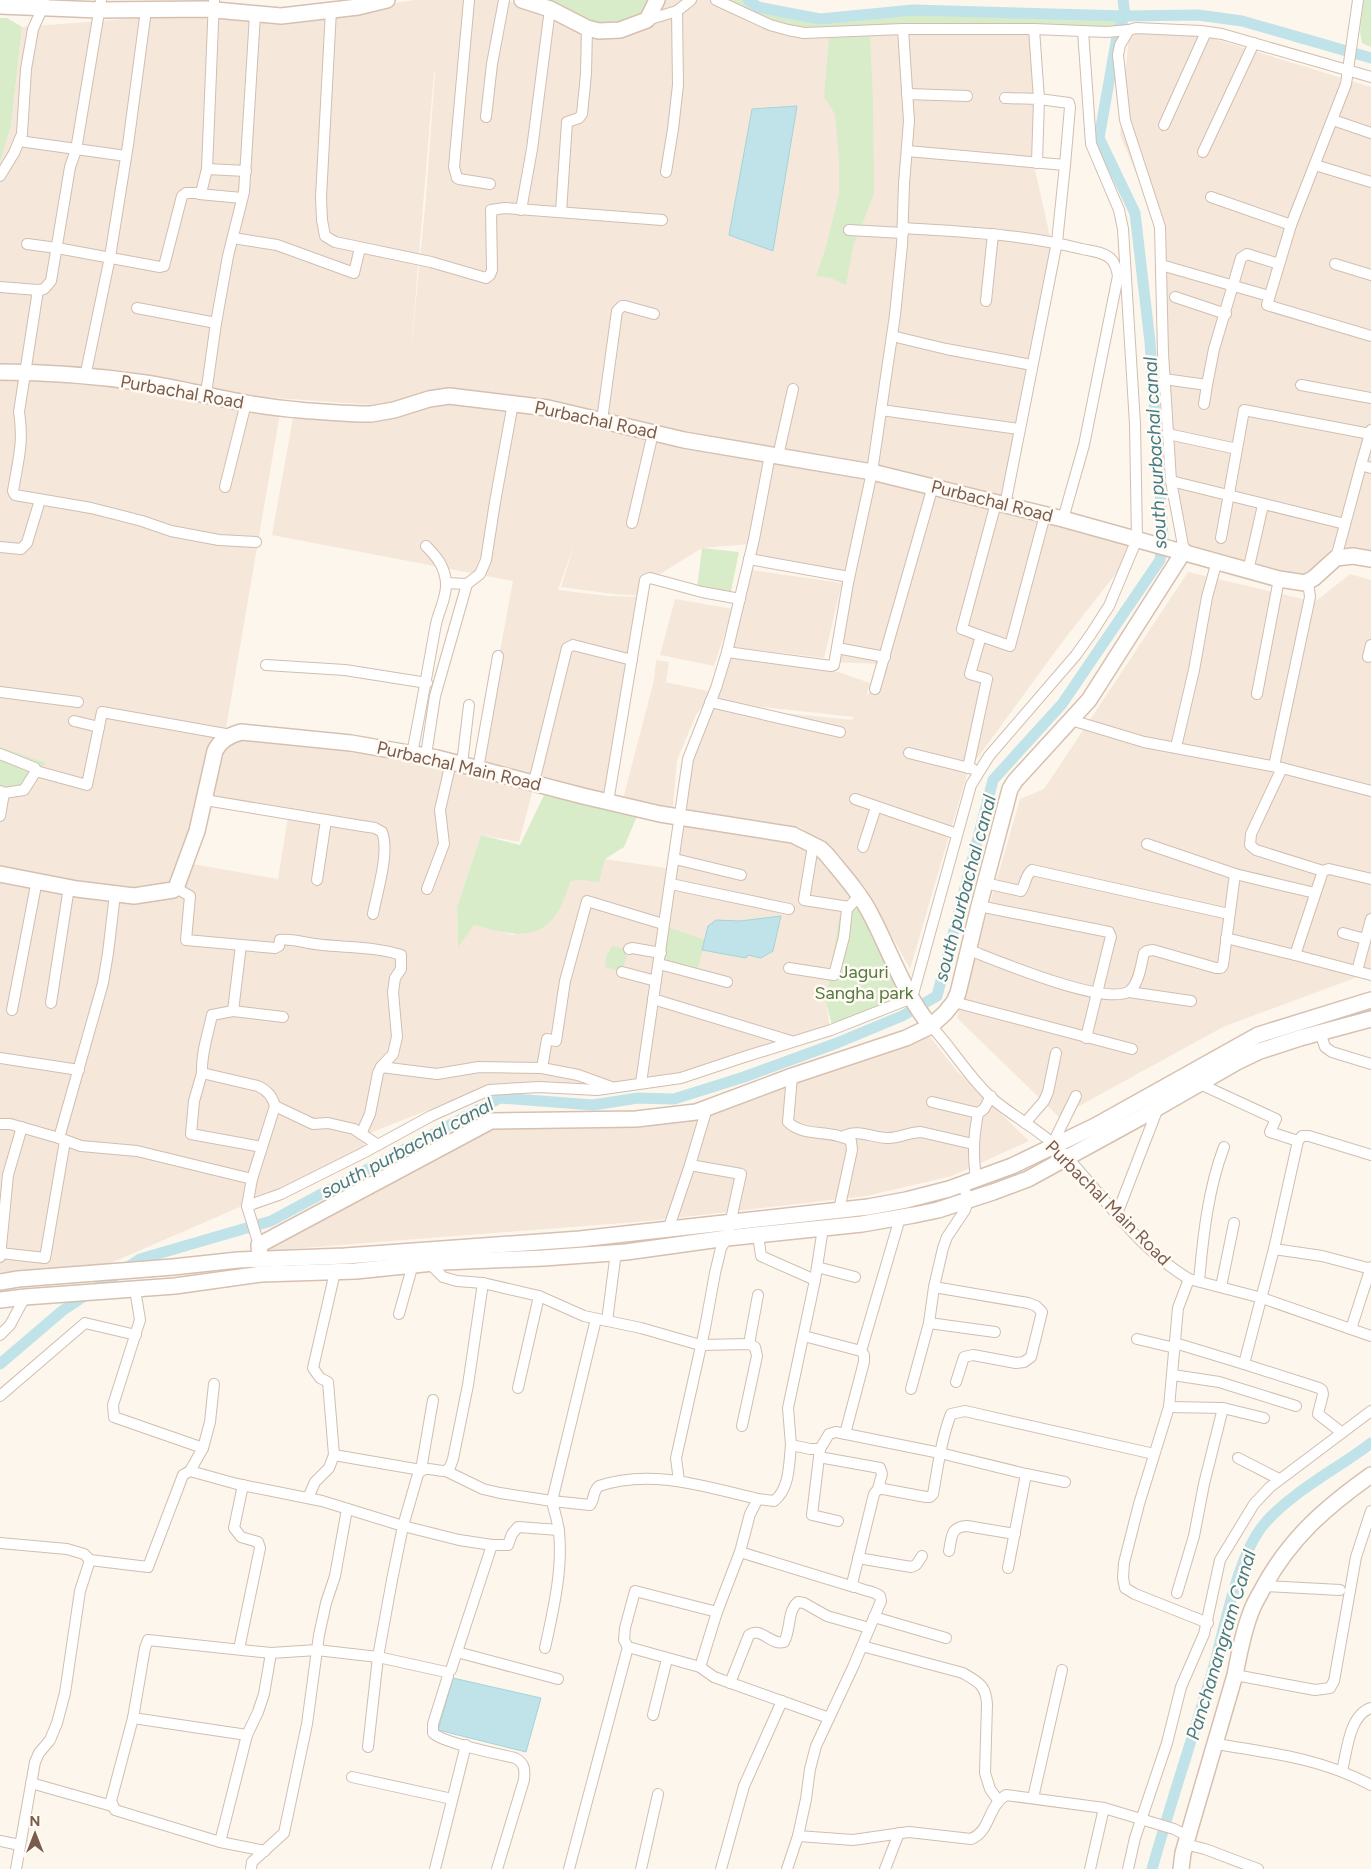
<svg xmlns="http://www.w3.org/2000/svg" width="1371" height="1869" font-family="Figtree,sans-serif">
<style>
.residential{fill:#f5e8da;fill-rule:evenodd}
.green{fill:#d8ecc9}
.water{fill:#bfe3e8;stroke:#a5d3da}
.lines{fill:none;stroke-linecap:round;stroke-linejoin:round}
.canal{stroke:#bfe3e8;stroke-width:11}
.street-casing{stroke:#d1beb0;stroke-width:12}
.secondary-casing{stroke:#d6c0b0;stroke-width:18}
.street{stroke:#fff;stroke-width:10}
.secondary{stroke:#fff;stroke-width:15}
.labels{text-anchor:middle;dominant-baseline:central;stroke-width:5;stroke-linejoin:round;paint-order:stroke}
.street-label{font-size:18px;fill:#7a5c4d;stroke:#fffaf3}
.park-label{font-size:18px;fill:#537a41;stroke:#fffaf3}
.water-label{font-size:19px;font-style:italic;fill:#437c86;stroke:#fffaf3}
</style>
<rect width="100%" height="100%" fill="#fdf6ec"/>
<g class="residential">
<path d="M415 0H506L555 17 652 0H715L898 34 903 77 907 33 1029 30 1035 96V164L907 152 904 90 903 196 908 154 1034 165 1051 241 1053 280 1007 503 869 473 847 571 753 558 751 544 702 548 644 584 641 596 613 594 561 587 575 542 558 590 608 596 640 597 605 798 535 782 519 842 481 835 457 907 458 946 474 925 513 935 554 917 571 881 581 880 599 881 605 859 673 869 680 817 764 830 816 851 853 895 844 908 839 920 826 1003 831 1035 758 1054 668 1085 641 1083 599 1089 490 1086 367 1134 362 1154 83 1275 0 1286V162L11 126 22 27 201 13 284 19ZM435 72 426 197 411 352 434 72ZM189 392 403 407 294 412 272 535 513 581 478 769 319 741 237 735 230 741 117 716 225 734 281 408ZM206 800 288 817 278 879 187 863Z"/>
<path d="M1129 33 1202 35 1371 87V555L1335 546 1304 578 1180 544 1159 257 1154 216 1120 135Z"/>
<path d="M877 476 1059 525 1136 548 1060 645 968 771 910 969 864 886 831 848 799 827 787 828 687 812 685 808 686 785 700 737 704 723 715 706 852 720 854 717 715 702 731 655 826 668 870 683 866 697 873 687 879 664 831 662Z"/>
<path d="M752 570 842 583 824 658 733 647Z"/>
<path d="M1188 572 1315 602 1350 574 1371 580V972L1223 1027 1059 1117 957 1018 1020 799 1044 789Z"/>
<path d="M675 599 733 609 714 666 660 655Z"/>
<path d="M656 660 669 662 666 682H664L713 692 696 715 677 760 673 807 623 799 654 680Z"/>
<path d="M927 1033 957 1071 1029 1141 952 1176 866 1196 649 1221 264 1251 493 1129 711 1114Z"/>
</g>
<g class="green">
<path d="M544 0H652L636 20 620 26 583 24Z"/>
<path d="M718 0H748L758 7 820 19 913 10 1125 16 1114 29H796L724 5Z"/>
<path d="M1363 0H1371V47L1362 43 1360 32Z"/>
<path d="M0 18H7L22 27 11 126 0 162Z"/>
<path d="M870 36 873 100 874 194 853 247 846 285 831 278 816 276 825 250 839 194V159L835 114 824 97 829 38Z"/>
<path d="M702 548 739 552 730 596 697 588Z"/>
<path d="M0 747 46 763 13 796 0 793Z"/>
<path d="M546 791 638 814 624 847 605 859 599 882 581 880 571 881C566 892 562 908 554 917 534 944 501 932 474 925L458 947 457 907 481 835 520 845Z"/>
<path d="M856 898 908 998 834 1032 826 1003 839 917 847 904Z"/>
<path d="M665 926 705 940 698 969 661 961Z"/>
<path d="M612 946 629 949 622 972 605 967 606 957Z"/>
</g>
<g class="water">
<path d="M797 106 773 251 729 235 752 109Z"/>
<path d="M781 916 773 951 761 958 748 955 746 958 702 950 708 926 716 920 740 921Z"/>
<path d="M453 1678 541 1698 526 1752 438 1730Z"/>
</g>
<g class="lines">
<g class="canal">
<path d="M748 0 758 7 820 19 913 10 1125 16 1198 15 1242 21 1371 58"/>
<path d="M0 1364 62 1311 140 1259 271 1221 500 1098 593 1105 638 1098 674 1099 744 1077 837 1043 902 1016 937 996 993 780 1062 704 1160 560 1163 536 1150 342 1135 213 1099 138 1118 31 1125 16 1123 0"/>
<path d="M1152 1869C1171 1802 1193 1736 1213 1669 1225 1628 1237 1555 1265 1523 1293 1491 1337 1469 1371 1443"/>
</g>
<g class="street-casing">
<g id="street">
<path d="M469 0 454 167 457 178 459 179 490 184"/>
<path d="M716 0 770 25 788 30 804 33 903 29H1034L1107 32 1129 30"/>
<path d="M1358 0 1346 84 1291 225 1267 305 1371 336"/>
<path d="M331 10 321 197 322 220 325 236 335 242 431 262 486 278 490 275 492 270 491 210 505 208 662 220"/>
<path d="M647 20 677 11"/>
<path d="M907 94 967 96"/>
<path d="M1005 98 1039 99 1037 163"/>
<path d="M486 117 492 64 504 0"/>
<path d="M1333 120 1371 133"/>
<path d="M1164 125 1206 32"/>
<path d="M19 141 126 156"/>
<path d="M907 151 1065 165 1070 107 1069 103 1039 99 1034 29"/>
<path d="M1203 152 1254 43"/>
<path d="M1315 165 1371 182"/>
<path d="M207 169 246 171"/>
<path d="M666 172 673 129 678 85 677 11 691 0"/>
<path d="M0 176 14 153 22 134 26 69 33 29 43 7 44 0"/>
<path d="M199 194 242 198"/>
<path d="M1211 197 1291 225"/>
<path d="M521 210 532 149 550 9"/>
<path d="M561 212 567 122 579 118 582 114 586 74 587 28"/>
<path d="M903 228C963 232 1024 234 1082 249 1091 251 1104 252 1111 259 1115 263 1117 270 1118 276L1084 445 1063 519"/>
<path d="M849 230 903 233"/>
<path d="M233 238 277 245 354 273 360 248"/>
<path d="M27 244 57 248 160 267 164 266 182 196 186 193H201L207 169 214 0"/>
<path d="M1335 264 1371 275"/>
<path d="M1161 265 1269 296"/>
<path d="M0 287 38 290 44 289 51 281 70 167 76 150 101 0"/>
<path d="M38 290 19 412C24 442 18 461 13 491L15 495 91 508 142 521 171 531 219 540 256 542"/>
<path d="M1175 297 1226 314"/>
<path d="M986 301 993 234"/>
<path d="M137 308 216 323"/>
<path d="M892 336 946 349 1032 365"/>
<path d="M85 377 110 257 128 145 146 10"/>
<path d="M1164 379 1207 385 1214 349 1241 258 1247 254 1279 264"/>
<path d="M1301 385 1371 398"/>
<path d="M206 394 216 323 228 256 244 192 255 15"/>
<path d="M1204 404 1207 385"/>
<path d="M881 410 1019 429"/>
<path d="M602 420 617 311 622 306H625L654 314"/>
<path d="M1168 434 1237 449"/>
<path d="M778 456 793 389"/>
<path d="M1361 465 1371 430"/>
<path d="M1171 481 1345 524"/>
<path d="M225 487 246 403"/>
<path d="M1005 505 1057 242 1065 165"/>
<path d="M632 523 653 433"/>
<path d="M1221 538 1244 410 1370 434"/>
<path d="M0 547 21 549 27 543 40 500"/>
<path d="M1184 551 1171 481 1163 353 1160 227 1125 120 1118 55 1120 45 1129 30 1136 28 1201 31 1222 34 1371 77"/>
<path d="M1336 558 1361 465 1371 468"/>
<path d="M749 559 849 577"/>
<path d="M1248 571 1263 505"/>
<path d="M446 583 467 584 480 574 486 560 495 502 513 403"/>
<path d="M981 636 962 629 996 503"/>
<path d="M837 648 885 657"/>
<path d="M727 652 831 666 834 665 848 583 872 472 895 315 902 245 904 184 909 121 903 29"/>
<path d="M1368 657 1371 645"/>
<path d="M266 665 345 670 427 683"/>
<path d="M875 689 933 486"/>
<path d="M0 692 78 702"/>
<path d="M1257 694 1279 579"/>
<path d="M710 702 840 732"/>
<path d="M1071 720 1144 742 1282 768 1371 791"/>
<path d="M74 721 99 727"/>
<path d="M1176 747 1194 670 1207 597 1217 561"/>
<path d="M412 753C421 710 428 667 436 624 439 610 447 597 446 583 445 567 437 557 426 546"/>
<path d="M909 753 973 769"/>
<path d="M0 754 35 768 36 771"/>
<path d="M426 755 435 696 467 584"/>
<path d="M462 764 469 705"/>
<path d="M1274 766 1310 597 1309 589 1305 583"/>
<path d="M968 768 987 679 970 674 981 636 1010 646 1045 515"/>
<path d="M1282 768 1251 834 1250 845 1256 850 1323 871"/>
<path d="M478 769 498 656"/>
<path d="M534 782 567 648 573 645 632 660"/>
<path d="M0 791 4 793 24 790 36 771 87 785 102 712 231 735"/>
<path d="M855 799 957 834"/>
<path d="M205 800 362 826 375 828 382 832C390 852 377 892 373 914"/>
<path d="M608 802 645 580 650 578 702 592 740 599"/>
<path d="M0 816 4 793"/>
<path d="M813 846 804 900 849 907"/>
<path d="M863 847 876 807"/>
<path d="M675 859 741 875"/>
<path d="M1235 874 1315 893"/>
<path d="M317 880 326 820"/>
<path d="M985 883 1021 891C1026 884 1025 875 1032 870L1229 914"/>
<path d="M671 884 789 909"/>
<path d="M176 888 190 896 186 940 275 948 279 946 280 940C291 938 304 943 315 944 343 948 373 946 401 955V969L395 978 393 992 397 1037 393 1054 381 1067"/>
<path d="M427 889 444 844 440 810 451 762"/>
<path d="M115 894 108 953 103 983 59 1138 81 1146 137 1151 252 1179"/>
<path d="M979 906 1109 932 1111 937 1109 944 1086 1038"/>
<path d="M1343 933 1365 939"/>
<path d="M1226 938 1295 955 1323 871 1329 869 1371 879"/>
<path d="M241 945 233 1011 212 1015C208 1034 201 1053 202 1073L258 1086C268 1091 272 1096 275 1106L252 1179 247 1206"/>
<path d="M629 949 632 948 661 953"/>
<path d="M969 950C998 961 1102 1005 1128 992 1139 986 1141 964 1144 953L1147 951 1153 950 1216 968H1221L1223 965 1235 874 1147 844"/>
<path d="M1295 955 1371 975"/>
<path d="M659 964 727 982"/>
<path d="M789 968 834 975 844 937 847 909 859 896"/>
<path d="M1357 971 1371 919"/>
<path d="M622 972 656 981"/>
<path d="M1129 992 1191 1001"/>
<path d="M653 999 791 1041"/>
<path d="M954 1002 1132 1049"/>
<path d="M51 1003 69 887"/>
<path d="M12 1010 37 880"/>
<path d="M233 1011 283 1017"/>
<path d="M931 1026C952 1048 972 1082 995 1101 1017 1119 1043 1132 1062 1152 1103 1195 1137 1248 1189 1279L1262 1298 1371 1336"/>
<path d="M1320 1032 1325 1047 1332 1052 1371 1064"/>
<path d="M0 1058 79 1070"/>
<path d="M542 1068 578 1075 611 1087"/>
<path d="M202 1073 194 1101 191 1134 262 1147"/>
<path d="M792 1076 788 1122C804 1138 832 1129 851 1141L852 1150 839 1210"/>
<path d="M641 1083 688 759 716 688 727 652 754 539 770 455"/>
<path d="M1200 1084 1276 1119 1270 1132 1298 1141"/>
<path d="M932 1102 978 1113 984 1109 991 1096"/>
<path d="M275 1106 313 1124 328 1123 354 1129 378 1145"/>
<path d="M1025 1123 1044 1101 1048 1092 1056 1053"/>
<path d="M0 1124H10L59 1138"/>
<path d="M361 1134 370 1114 378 1073 381 1067 437 1074 479 1067 542 1068 547 1039 556 1041 565 981 587 901 663 924"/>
<path d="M844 1136C858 1129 871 1137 886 1138 898 1139 909 1132 921 1132L973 1144"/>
<path d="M1053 1143 1076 1096"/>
<path d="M976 1180C973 1154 973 1140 978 1113"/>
<path d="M1117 1214 1158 1108"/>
<path d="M823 1228 815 1280 788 1408 791 1445 810 1449H820L829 1434 836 1432 940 1453 1026 1474 1065 1482"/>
<path d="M668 1230 690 1165"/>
<path d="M758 1235 761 1256 815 1280"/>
<path d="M259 1245 247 1206 281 1194 363 1153 431 1116 489 1090 539 1087 597 1090 681 1078 744 1057 831 1030 912 998 971 785 989 756 1076 655 1091 634 1109 606 1137 539 1135 424 1123 229 1119 210 1091 144 1083 31"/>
<path d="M1274 1249 1322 1256 1371 1269"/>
<path d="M0 1253 45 1258 65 1141"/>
<path d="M0 1257 8 1175 22 1127"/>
<path d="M429 1263 443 1277 457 1281 483 1283 539 1296 584 1316 641 1328 700 1345 749 1344 755 1347 757 1356 742 1426"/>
<path d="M817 1267 855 1277"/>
<path d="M1189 1279 1178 1308 1169 1407 1139 1504 1124 1563 1123 1578 1125 1588 1135 1594 1208 1623"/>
<path d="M1199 1281C1203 1237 1208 1189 1224 1147"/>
<path d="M934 1287 1028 1303 1036 1306 1042 1312 1031 1357 1024 1362 1016 1363 973 1355 964 1357 956 1382"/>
<path d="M1221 1287 1234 1223"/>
<path d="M135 1289 140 1320 113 1405 114 1417 203 1448"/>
<path d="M399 1314 413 1264"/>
<path d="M596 1319 552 1501 590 1505C595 1499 592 1492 599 1486 651 1468 706 1487 758 1499"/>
<path d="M607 1321 616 1252"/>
<path d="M929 1323 995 1332"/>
<path d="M1351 1329 1371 1267"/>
<path d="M0 1335 10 1325 25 1297"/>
<path d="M804 1336 861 1351 864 1355V1362L845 1434"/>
<path d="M1137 1339 1175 1348"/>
<path d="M1175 1343 1244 1364 1319 1388 1322 1390 1323 1394 1318 1414 1341 1432"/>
<path d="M749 1344 758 1295"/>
<path d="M861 1351 900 1218"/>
<path d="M1244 1364 1274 1249 1298 1141 1302 1136H1309L1371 1155"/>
<path d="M1173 1375 1219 1382 1296 1406"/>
<path d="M518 1388 539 1296"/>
<path d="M911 1389 929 1323 934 1287 943 1248 947 1237 965 1210 968 1200 963 1184"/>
<path d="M0 1396 85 1323 136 1335"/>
<path d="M1169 1407 1223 1408 1264 1418"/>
<path d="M791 1445C789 1463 790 1489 774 1501L758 1499 750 1514 740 1552 717 1612 700 1667 714 1677 829 1718"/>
<path d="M820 1449 812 1515 838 1521"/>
<path d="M334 1455 421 1470 433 1400"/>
<path d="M819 1457 880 1468 882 1474 878 1489"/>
<path d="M1238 1458 1279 1479"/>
<path d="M190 1471 203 1448 210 1422 214 1384"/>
<path d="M446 1471 483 1489 500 1493 552 1501C554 1511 558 1521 559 1532 563 1570 553 1611 545 1648"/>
<path d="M679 1481 676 1458 705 1328 715 1273 721 1248 727 1238 741 1174 690 1165 707 1108"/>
<path d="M308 1498 315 1482 329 1468 334 1455 328 1382 320 1378 313 1368 335 1272"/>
<path d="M0 1543 67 1549 84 1554 90 1560"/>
<path d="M949 1551C952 1537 950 1527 967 1526L1015 1534"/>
<path d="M740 1552 854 1587"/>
<path d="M858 1558 911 1567 916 1565 922 1556"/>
<path d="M1008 1568 1026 1474"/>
<path d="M1264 1586 1340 1590"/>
<path d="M1177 1593 1194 1536 1204 1484 1223 1408"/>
<path d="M874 1617 946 1638"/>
<path d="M862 1646 963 1673C978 1682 986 1685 987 1704L985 1773 990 1789 998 1800"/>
<path d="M239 1649 260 1548 258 1542 241 1537 234 1528 243 1485"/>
<path d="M457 1652 558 1679"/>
<path d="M700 1667 628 1647 624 1640 625 1628 635 1591 717 1612"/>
<path d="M451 1670 492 1545"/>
<path d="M1235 1675 1315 1690 1330 1688 1334 1681 1356 1557 1371 1511"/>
<path d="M730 1683 749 1635C761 1626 771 1646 784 1642 791 1630 787 1611 798 1602L804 1603 827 1616 869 1628"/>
<path d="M653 1715 667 1659"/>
<path d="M133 1718 247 1735"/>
<path d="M1216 1744C1271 1753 1320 1758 1371 1785"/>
<path d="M368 1747 378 1657 392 1580 403 1526 418 1474C426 1464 435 1472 446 1471L450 1467 453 1459 468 1385 483 1283"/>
<path d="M1342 1771C1347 1751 1349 1715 1371 1708"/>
<path d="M352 1777 452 1799"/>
<path d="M31 1783 112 1806"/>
<path d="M1033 1798 1062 1670"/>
<path d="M798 1836 853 1840 909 1832 971 1839C991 1831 987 1807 1006 1795L1104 1808 1174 1829 1188 1836"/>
<path d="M0 1841 20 1845"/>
<path d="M220 1842 247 1735 258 1712 264 1694 271 1653"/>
<path d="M1185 1844 1205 1849 1258 1869"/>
<path d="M265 1851 220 1842 115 1810 111 1801 133 1718 145 1648 148 1640 271 1653 317 1650 378 1657 446 1672 448 1676 433 1724V1733C443 1743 498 1754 515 1758 525 1763 525 1770 524 1780L497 1869"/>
<path d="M16 1869 35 1762 39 1753 50 1740 57 1723 65 1693 80 1591 90 1560 148 1567 183 1475 190 1471 237 1484 322 1501 403 1526 459 1540 492 1545H508L512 1534 518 1527 559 1530"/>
<path d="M251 1869 252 1862 284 1833 307 1724 319 1635 326 1603 335 1576 347 1509"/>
<path d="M435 1869 466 1745"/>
<path d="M569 1869 628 1647"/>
<path d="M641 1869 658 1794"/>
<path d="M721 1869 744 1786 782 1701"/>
<path d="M787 1869 798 1836 806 1799 810 1769 816 1746 853 1667 881 1601 880 1596C872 1589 860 1592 852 1584L874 1494 878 1489H883L926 1497H930L933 1494C938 1467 941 1440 951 1414L965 1411 1154 1454"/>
<path d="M885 1869 899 1833"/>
<path d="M1090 1869 1104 1808"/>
<path d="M1128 1869 1135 1838 1167 1743 1181 1687 1204 1634 1220 1560 1254 1504 1270 1487 1371 1411"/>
</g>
</g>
<g class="secondary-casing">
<g id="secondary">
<path d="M522 0 550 9 587 28 599 31 620 30 647 20 657 0"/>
<path d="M0 6 99 10 205 9 281 16 358 7 387 0"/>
<path d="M0 372C47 372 98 376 145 383 179 388 212 397 246 403 284 410 322 412 360 414H371L394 410 429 399 449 396 548 408 684 440 872 472 1063 519 1279 579 1305 583 1314 578 1336 558 1353 556 1371 559"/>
<path d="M0 874 77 889 134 896 173 890 176 888 197 831 215 751C220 740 230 735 241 732L351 743 437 758 583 796 660 814 793 835 821 849 827 855C843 875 861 894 872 917 889 949 907 1000 931 1026"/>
<path d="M260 1259 259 1245 491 1121 636 1119 696 1112 792 1076 906 1038 931 1026 945 1013 954 1002 958 993 979 906 1010 789 1015 781 1089 700 1184 551"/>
<path d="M0 1282 18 1279 173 1267 238 1260 345 1256 580 1239 868 1207 906 1200 949 1189 1012 1166 1095 1126 1258 1035 1371 1000"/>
<path d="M0 1300 25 1297 175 1286 261 1274 356 1271 443 1262 543 1258 626 1252 727 1238 862 1224 914 1215 938 1210 993 1192 1028 1179 1145 1115 1237 1062 1260 1051 1300 1038 1371 1019"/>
<path d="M1181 1869 1183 1853 1235 1675C1239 1654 1243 1632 1251 1612 1254 1603 1259 1596 1263 1588 1290 1538 1326 1507 1371 1475"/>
</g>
</g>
<use href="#street" class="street"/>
<use href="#secondary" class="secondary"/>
</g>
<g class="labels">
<g class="street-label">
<text transform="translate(182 392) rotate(10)">Purbachal Road</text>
<text transform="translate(596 420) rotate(12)">Purbachal Road</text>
<text transform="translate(992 501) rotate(14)">Purbachal Road</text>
<text transform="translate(459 766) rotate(13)">Purbachal Main Road</text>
<text transform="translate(1108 1203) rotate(45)">Purbachal Main Road</text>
</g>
<g class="park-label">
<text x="864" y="972">Jaguri<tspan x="864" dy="21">Sangha park</tspan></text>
</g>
<g class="water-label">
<text transform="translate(1155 453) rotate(-93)">south purbachal canal</text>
<text transform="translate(965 888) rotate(-75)">south purbachal canal</text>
<text transform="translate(407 1148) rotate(-28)">south purbachal canal</text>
<text transform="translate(1221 1645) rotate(-73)">Panchanangram Canal</text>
</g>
</g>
<g transform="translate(35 1834)" stroke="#fffaf3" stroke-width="4" paint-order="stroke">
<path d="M0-4L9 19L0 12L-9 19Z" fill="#7a5c4d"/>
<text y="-8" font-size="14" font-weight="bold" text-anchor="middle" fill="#7a5c4d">N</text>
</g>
</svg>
